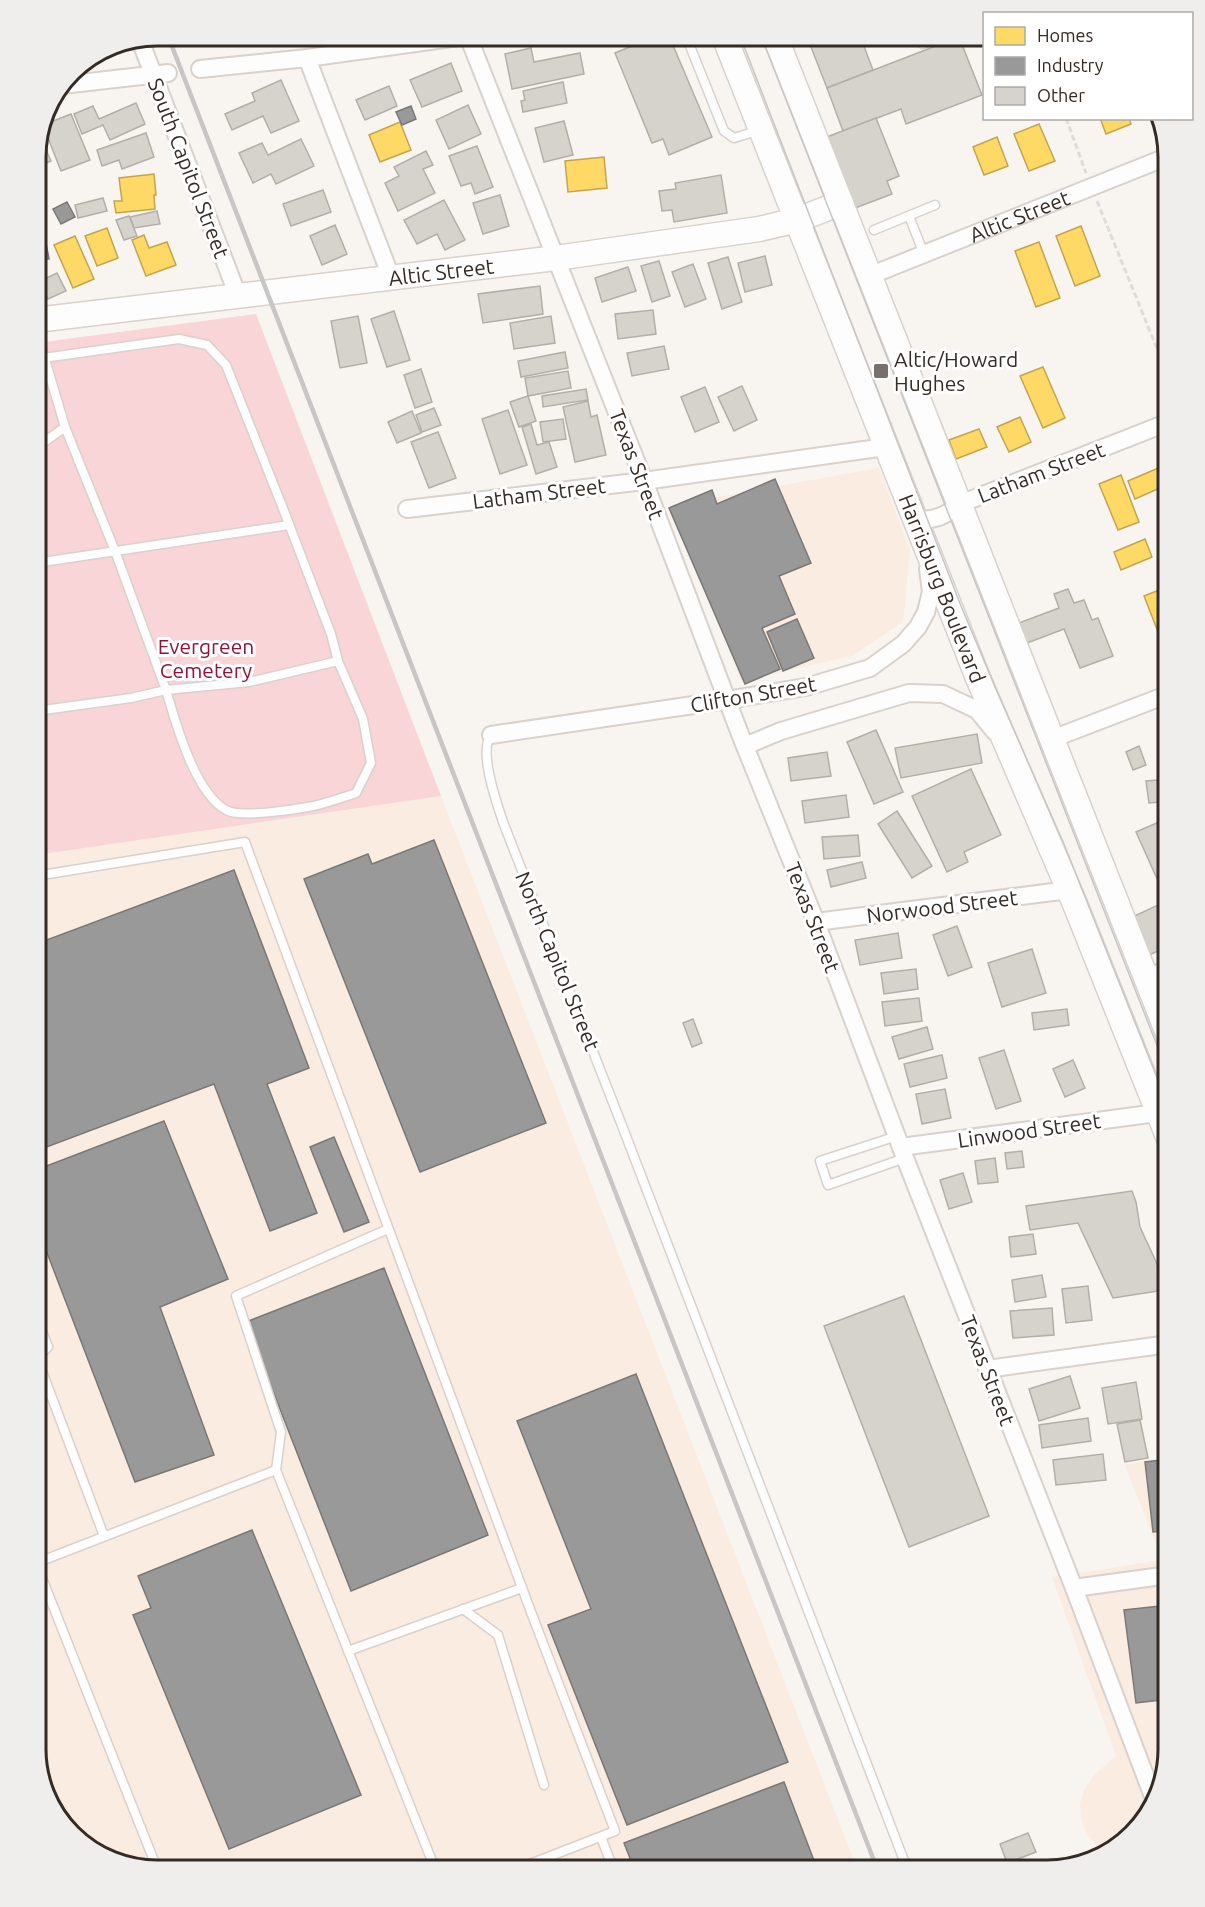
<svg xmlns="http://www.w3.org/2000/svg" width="1205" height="1907" font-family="Ubuntu,sans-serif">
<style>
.built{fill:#faece0}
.green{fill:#f9d5d7}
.homes{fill:#ffd966;stroke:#c2a552;stroke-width:1.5}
.industry{fill:#999;stroke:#7a7876;stroke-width:1.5}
.building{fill:#d6d3cd;stroke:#b2afa8;stroke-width:1.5}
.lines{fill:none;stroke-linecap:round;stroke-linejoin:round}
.lane-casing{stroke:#d8d1cc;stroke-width:11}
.street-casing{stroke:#d8d1cc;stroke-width:20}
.secondary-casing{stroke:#d8d1cc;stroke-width:27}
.path{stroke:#dedcdb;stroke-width:3;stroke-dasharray:6 3;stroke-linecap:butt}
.lane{stroke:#fefdfd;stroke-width:8}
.street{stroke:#fefdfd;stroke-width:16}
.secondary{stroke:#fefdfd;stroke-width:24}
.tram{stroke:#c8c6c5;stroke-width:1.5}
.rail{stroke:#c8c6c5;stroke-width:4.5}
.poi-dot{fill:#78716b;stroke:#fff;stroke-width:2}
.labels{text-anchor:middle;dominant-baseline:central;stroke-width:6;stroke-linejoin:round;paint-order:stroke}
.street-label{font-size:21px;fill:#332b24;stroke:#fff}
.poi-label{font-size:21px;fill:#332b24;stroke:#fff;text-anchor:start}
.park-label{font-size:21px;fill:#8d1437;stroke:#fff}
.rim{fill:none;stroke:#332b24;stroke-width:3}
</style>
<rect width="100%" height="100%" fill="#f8f4f0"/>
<g class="built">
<path d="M879 468 910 551 903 622 852 656 741 681 673 505Z"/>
<path d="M441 796 858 1871H150L90 1851 49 1803 36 1749V855Z"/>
<path d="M1169 1457V1750L1149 1817 1108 1852 1098 1847 1087 1834 1081 1819 1080 1804 1084 1790 1096 1773 1116 1756 1052 1577 1162 1560 1125 1465Z"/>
</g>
<path class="green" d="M256 314 441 796 36 855V343Z"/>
<g class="homes">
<path d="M125 43V44L105 51V50L111 45Z"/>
<path d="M1100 118H1129L1131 124 1106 134Z"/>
<path d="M400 122 411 150 380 162 369 135Z"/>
<path d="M1039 124 1055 161 1029 171 1014 134Z"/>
<path d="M997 137 1008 166 984 175 973 147Z"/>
<path d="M604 157 607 188 568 192 565 161Z"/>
<path d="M154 174 156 195H154L155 209 116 213 114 201H122L119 178Z"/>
<path d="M1081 226 1100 276 1075 286 1056 236Z"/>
<path d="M107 228 118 258 97 266 85 236Z"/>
<path d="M144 235 149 248 167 242 176 265 146 276 132 240Z"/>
<path d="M75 236 94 279 73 288 54 245Z"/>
<path d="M1039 242 1060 298 1036 307 1015 251Z"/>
<path d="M1043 367 1065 418 1043 428 1020 376Z"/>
<path d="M1020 417 1031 442 1009 452 997 427Z"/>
<path d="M979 429 987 447 956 459 949 440Z"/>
<path d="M1163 466 1169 484 1135 499 1128 481Z"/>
<path d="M1121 475 1139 522 1118 530 1099 484Z"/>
<path d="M1169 518V552L1166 554 1158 536 1166 532 1161 521Z"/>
<path d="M1145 539 1152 557 1121 570 1114 552Z"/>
<path d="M1169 586V639L1162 642 1144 596Z"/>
<path d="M1169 737V763L1160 740Z"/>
</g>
<g class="industry">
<path d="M411 106 416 119 402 125 396 112Z"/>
<path d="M67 202 75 217 61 224 53 209Z"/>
<path d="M46 243 49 259 36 261V245Z"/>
<path d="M775 479 811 563 779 576 795 614 762 628 780 669 745 684 669 508 712 490 717 504Z"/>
<path d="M797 619 814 658 783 671 767 632Z"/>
<path d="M434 840 546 1123 420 1172 304 879 368 854 372 864Z"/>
<path d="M234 870 309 1068 267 1084 317 1213 270 1231 214 1084 36 1151V944Z"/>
<path d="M164 1121 228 1279 160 1307 214 1455 135 1482 36 1224V1170Z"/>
<path d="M334 1137 369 1222 344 1232 310 1147Z"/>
<path d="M384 1268 488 1535 351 1591 246 1322Z"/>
<path d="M636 1374 788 1762 627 1825 548 1625 591 1609 517 1421Z"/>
<path d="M1169 1459V1530L1153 1532 1145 1462Z"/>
<path d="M252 1530 361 1795 229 1849 133 1615 151 1608 138 1576Z"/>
<path d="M1169 1605V1699L1136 1703 1124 1610Z"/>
<path d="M784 1782 818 1871H635L624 1843Z"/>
</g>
<g class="building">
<path d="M295 36H331L298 42Z"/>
<path d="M656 36H669L712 137 669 155 663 139 652 143 615 53Z"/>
<path d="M840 36H860L873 70 827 88 811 47Z"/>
<path d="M959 37 982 95 906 124 901 109 843 131 827 88Z"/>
<path d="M531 48 534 62 580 53 584 74 512 89 505 54Z"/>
<path d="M451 63 462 91 422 107 410 80Z"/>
<path d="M281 80 299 121 271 133 263 116 232 130 225 114 255 101 252 93Z"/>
<path d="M563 82 567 103 523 112 521 101 525 100 523 91Z"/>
<path d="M389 86 397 106 365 120 356 100Z"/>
<path d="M136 103 145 124 110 140 103 125 82 134 74 114 93 106 99 119Z"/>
<path d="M468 105 481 134 449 149 436 120Z"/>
<path d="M71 114 90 160 61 171 43 125Z"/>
<path d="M876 118 899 176 887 181 892 194 855 208 827 137Z"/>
<path d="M564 121 573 155 544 162 535 128Z"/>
<path d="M146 133 154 157 122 169 119 160 102 166 97 150Z"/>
<path d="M40 137 51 161 36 167V150Z"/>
<path d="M301 139 314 166 276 184 271 174 253 183 239 153 262 143 268 155Z"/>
<path d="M477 146 493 187 475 194 471 183 461 186 449 156Z"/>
<path d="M426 151 433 165 423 169 435 193 398 211 385 183 399 176 394 167Z"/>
<path d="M721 175 727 213 674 222 672 210 662 211 659 191 676 189 675 183Z"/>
<path d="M323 190 331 212 291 226 283 204Z"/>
<path d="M500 195 509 226 483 234 473 203Z"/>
<path d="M103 198 107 211 78 218 75 205Z"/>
<path d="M444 200 465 240 445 250 437 234 417 244 404 220Z"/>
<path d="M157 211 160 224 134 228 130 217Z"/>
<path d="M129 216 137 236 124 240 116 220Z"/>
<path d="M335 225 347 254 322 265 310 236Z"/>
<path d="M765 256 772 285 745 292 738 263Z"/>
<path d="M728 257 742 302 722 309 708 263Z"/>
<path d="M659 261 670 296 652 302 641 266Z"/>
<path d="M693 264 706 299 685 307 672 272Z"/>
<path d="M628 267 636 291 602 302 595 278Z"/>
<path d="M57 273 66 291 48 299 40 281Z"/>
<path d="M540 286 543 314 483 323 478 294Z"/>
<path d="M653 310 656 334 618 339 615 314Z"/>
<path d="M394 311 410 360 387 367 371 319Z"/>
<path d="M358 316 367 363 340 368 331 321Z"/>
<path d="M551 316 555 343 514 349 510 323Z"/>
<path d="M664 346 669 369 632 376 627 353Z"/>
<path d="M565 352 568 368 521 377 518 361Z"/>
<path d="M421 369 432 402 415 408 404 375Z"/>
<path d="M568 371 571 388 528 396 525 378Z"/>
<path d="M742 386 757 420 734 431 718 397Z"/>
<path d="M705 387 719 422 695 432 681 397Z"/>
<path d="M586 389 588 400 543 407 542 396Z"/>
<path d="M528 396 536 421 519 427 510 402Z"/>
<path d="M588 401 591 417 597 415 606 455 575 462 563 407Z"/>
<path d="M434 408 441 425 422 432 416 415Z"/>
<path d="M508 410 527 465 500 474 482 419Z"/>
<path d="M412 411 421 433 397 443 388 422Z"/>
<path d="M563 419 566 439 543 442 540 422Z"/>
<path d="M531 424 537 445 549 442 557 467 536 474 522 427Z"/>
<path d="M438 432 456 478 429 488 411 442Z"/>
<path d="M1068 589 1074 603 1084 600 1092 620 1098 618 1113 656 1080 668 1064 629 1027 643 1019 623 1059 608 1054 594Z"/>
<path d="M876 730 903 792 874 804 847 742Z"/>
<path d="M977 734 982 763 901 778 895 748Z"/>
<path d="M1139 746 1146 765 1133 770 1126 752Z"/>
<path d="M827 752 831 776 791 781 788 758Z"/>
<path d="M971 769 1001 835 964 852 968 862 947 872 912 796Z"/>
<path d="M1157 780 1160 802 1149 803 1146 781Z"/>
<path d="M846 795 849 817 805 823 802 801Z"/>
<path d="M897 811 932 866 912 878 878 824Z"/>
<path d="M1166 819 1169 825V946L1147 956 1130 918 1167 901 1136 832Z"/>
<path d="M858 835 860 856 824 859 822 837Z"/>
<path d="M862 862 866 878 831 887 827 870Z"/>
<path d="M957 926 972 967 948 976 933 935Z"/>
<path d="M898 933 902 958 860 965 855 940Z"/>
<path d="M1032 949 1046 993 1002 1007 988 963Z"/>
<path d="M916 969 918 989 884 994 881 973Z"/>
<path d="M919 998 922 1021 885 1026 882 1002Z"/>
<path d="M1067 1009 1069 1025 1034 1030 1032 1013Z"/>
<path d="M693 1019 702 1043 692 1047 683 1023Z"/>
<path d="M927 1027 933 1049 899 1059 892 1037Z"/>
<path d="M1004 1050 1021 1101 996 1109 979 1058Z"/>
<path d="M942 1055 947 1078 910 1087 904 1064Z"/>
<path d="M1073 1060 1085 1088 1065 1097 1053 1069Z"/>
<path d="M945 1089 951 1118 922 1124 916 1094Z"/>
<path d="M1022 1151 1024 1167 1007 1169 1005 1153Z"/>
<path d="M995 1158 998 1182 978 1184 975 1161Z"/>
<path d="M963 1173 972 1202 949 1209 940 1180Z"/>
<path d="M1132 1191 1136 1202 1140 1227 1163 1277 1164 1288 1158 1291 1113 1298 1078 1223 1030 1230 1026 1206Z"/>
<path d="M1033 1234 1036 1254 1011 1257 1009 1237Z"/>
<path d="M1042 1275 1046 1297 1015 1302 1012 1280Z"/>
<path d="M1088 1286 1092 1320 1066 1323 1062 1289Z"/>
<path d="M904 1296 989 1516 909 1547 824 1326Z"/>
<path d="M1052 1308 1054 1335 1013 1338 1010 1311Z"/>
<path d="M1169 1371V1408L1164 1409 1160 1372Z"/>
<path d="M1070 1376 1080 1408 1039 1421 1029 1389Z"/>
<path d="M1136 1382 1142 1419 1108 1424 1102 1388Z"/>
<path d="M1088 1418 1091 1441 1042 1448 1039 1425Z"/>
<path d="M1140 1420 1148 1458 1125 1462 1117 1424Z"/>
<path d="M1103 1454 1106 1480 1056 1485 1053 1460Z"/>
<path d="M1028 1833 1036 1852 1007 1863 1000 1844Z"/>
</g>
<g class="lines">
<g class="lane-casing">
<g id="lane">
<path d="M686 36 724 131 734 138 760 130"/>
<path d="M920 36 923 44 943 36"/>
<path d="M909 216 924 254"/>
<path d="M874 230 935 205"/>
<path d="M36 359 179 339 207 345 226 365 284 511 331 634 338 661 249 682 166 690C176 724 195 793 226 810 239 818 292 810 308 807 324 804 341 798 356 793L371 763 363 719 338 661"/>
<path d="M36 448 65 427"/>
<path d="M36 563 289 525"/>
<path d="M36 711 131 698 166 690 115 551 65 427 36 329"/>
<path d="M491 735C478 751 497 804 503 822L621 1123 908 1871"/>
<path d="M36 876 245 842 531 1612 615 1831 512 1871"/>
<path d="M897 1136 820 1161 828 1185 905 1158"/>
<path d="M37 1358 104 1536"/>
<path d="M36 1359 48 1347 36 1316"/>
<path d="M276 1470 281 1432 236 1296 388 1229"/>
<path d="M36 1563 276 1470 436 1871"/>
<path d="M36 1563 158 1871"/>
<path d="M463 1609 498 1635 544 1785"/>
<path d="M348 1651 522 1588"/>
<path d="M36 1735V1733"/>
<path d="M601 1837 614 1871"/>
</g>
</g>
<g class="street-casing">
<g id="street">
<path d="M468 36 644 481 740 734 816 922 905 1158 1074 1588 1154 1799"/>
<path d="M140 40 238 296"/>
<path d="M307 58 391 277"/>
<path d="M200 69 307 58 466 36"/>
<path d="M62 85 168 73"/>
<path id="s1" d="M869 276 1169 156"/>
<path d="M407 509 644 481 885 447"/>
<path d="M914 520C933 521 946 516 960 504L1169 422"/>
<path d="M491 735 727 700 806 687 870 668 903 644 918 627 926 612 931 592 928 569"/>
<path d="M1052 739 1169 694"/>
<path d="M745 746 781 731 909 693 943 694 958 701 977 710 995 732"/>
<path d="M816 922 1069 890"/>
<path d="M1146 978 1169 969"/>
<path d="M901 1147 1157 1113"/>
<path d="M987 1369 1169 1344"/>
<path d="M1074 1588 1169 1575"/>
</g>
</g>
<g class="secondary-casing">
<g id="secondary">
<path id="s2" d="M724 36 978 678 1075 904 1169 1139"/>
<path d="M775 36 1169 1036"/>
<path id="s3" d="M36 320 556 258 759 229 797 220 841 203"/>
</g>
</g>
<g class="path">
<path d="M1066 118 1086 173"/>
<path d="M1097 201 1169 378"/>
</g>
<use href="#lane" class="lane"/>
<use href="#street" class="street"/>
<use href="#secondary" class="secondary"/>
<g class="tram">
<path d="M740 36 961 606 995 687 1064 844 1169 1108"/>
<path d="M761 36 1169 1076"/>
</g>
<path class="rail" d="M168 36 878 1871"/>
</g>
<rect class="poi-dot" x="873" y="363" width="16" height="16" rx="3"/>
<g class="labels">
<g class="street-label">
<text transform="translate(189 168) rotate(69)">South Capitol Street</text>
<text stroke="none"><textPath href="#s1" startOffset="162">Altic Street</textPath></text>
<text stroke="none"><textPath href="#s3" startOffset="408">Altic Street</textPath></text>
<text transform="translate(637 464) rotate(69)">Texas Street</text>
<text transform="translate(1041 472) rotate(-21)">Latham Street</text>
<text transform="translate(539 493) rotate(-7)">Latham Street</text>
<text stroke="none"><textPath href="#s2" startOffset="594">Harrisburg Boulevard</textPath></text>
<text transform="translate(753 694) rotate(-10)">Clifton Street</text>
<text transform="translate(942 906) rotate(-7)">Norwood Street</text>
<text transform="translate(813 917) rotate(69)">Texas Street</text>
<text transform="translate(558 961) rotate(68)">North Capitol Street</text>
<text transform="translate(1029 1130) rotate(-8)">Linwood Street</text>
<text transform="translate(988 1370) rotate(69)">Texas Street</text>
</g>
<g class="poi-label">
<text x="894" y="359">Altic/Howard<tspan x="894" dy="24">Hughes</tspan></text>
</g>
<g class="park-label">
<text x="206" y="646">Evergreen<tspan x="206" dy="24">Cemetery</tspan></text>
</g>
</g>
<path d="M0 0H1205V1907H0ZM157 46H1047A111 111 0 0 1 1158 157V1749A111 111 0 0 1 1047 1860H157A111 111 0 0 1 46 1749V157A111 111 0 0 1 157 46Z" fill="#efeeed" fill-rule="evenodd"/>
<path class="rim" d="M157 46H1047A111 111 0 0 1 1158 157V1749A111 111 0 0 1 1047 1860H157A111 111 0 0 1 46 1749V157A111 111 0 0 1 157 46Z"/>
<rect x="983" y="12" width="210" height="108" fill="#ffffff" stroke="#adaaa7" stroke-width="1.5"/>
<rect x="995" y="27" width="30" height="18" fill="#ffd966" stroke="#adaaa7" stroke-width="1.5"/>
<text x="1037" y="42" font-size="18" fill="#332b24">Homes</text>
<rect x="995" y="57" width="30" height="18" fill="#999999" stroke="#adaaa7" stroke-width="1.5"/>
<text x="1037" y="72" font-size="18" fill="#332b24">Industry</text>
<rect x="995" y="87" width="30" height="18" fill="#d6d3cd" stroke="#adaaa7" stroke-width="1.5"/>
<text x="1037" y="102" font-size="18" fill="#332b24">Other</text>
</svg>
